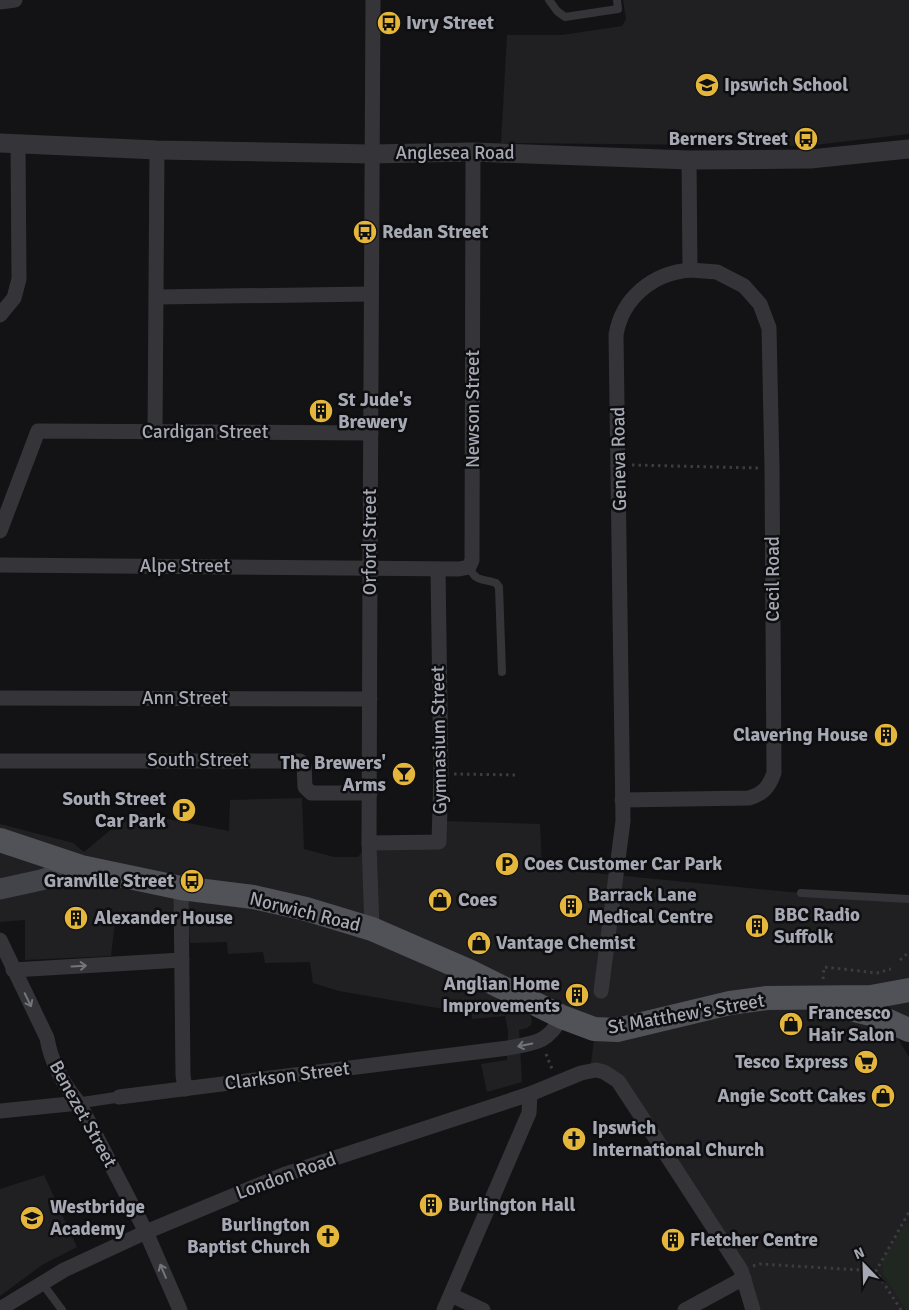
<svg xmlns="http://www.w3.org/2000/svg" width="909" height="1310" font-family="Signika,sans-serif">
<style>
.built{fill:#201f22}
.green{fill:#202721}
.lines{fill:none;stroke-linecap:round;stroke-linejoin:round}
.path{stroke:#3b3c40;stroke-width:3;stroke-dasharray:2.5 4;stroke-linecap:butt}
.service{stroke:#353539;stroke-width:8}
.pedestrian{stroke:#353539;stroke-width:11}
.minor{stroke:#353539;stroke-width:15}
.tertiary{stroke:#353539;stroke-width:19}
.secondary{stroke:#434449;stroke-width:21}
.primary{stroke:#515258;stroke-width:24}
.oneway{stroke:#73757d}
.labels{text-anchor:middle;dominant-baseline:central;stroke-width:5;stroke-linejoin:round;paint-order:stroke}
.poi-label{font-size:19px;font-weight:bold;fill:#a6a9b4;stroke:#0e0e10;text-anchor:start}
.street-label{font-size:19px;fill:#a6a9b4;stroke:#0e0e10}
</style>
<rect width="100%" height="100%" fill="#131315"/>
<g class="built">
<path d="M623 0H909V134L806 146 501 143 507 35H562L622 26 626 19Z"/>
<path d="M302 798 304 849 334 857H358L369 843 442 846 445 821 540 824 542 868 801 893 909 899V1024L881 1011 909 1057V1310H753L744 1278 618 1081 590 1071 594 1040 535 1004 530 1015 532 1020 531 1025 527 1028 519 1030 522 1082 487 1092 481 1064 507 1060 508 1031 505 1016 472 1019V1014L339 991 313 983 310 962 265 963 263 952 228 954 227 942 190 943 188 916 149 914 148 918 116 913 111 956 25 960V920L0 922V824L73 843 84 852 132 812 229 831 230 800Z"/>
<path d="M44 1175 77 1247 42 1265 0 1296V1189Z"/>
</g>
<path class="green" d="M907 1222 909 1234V1310H906L883 1273 882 1260Z"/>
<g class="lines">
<g class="path">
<path d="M632 465 758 468"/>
<path d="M454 774 518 775"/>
<path d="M900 960 909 952"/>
<path d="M823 979 824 967 877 973 891 969"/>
<path d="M546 1054 552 1069"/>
<path d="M753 1266 760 1264 876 1271"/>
<path d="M901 1310 876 1271 909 1212"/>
</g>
<g class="service">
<path d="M549 0 557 11 565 17 618 9 617 0"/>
<path d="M469 567C476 582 481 578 496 583L499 587 502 672"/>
<path d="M801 893 909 899"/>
<path d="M42 1283 62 1310"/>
</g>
<path class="pedestrian" d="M79 1103 119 1097"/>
<g class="minor">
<path d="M0 2 15 0"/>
<path d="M157 297 371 294"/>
<path d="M0 315 14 298 19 279 18 143"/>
<path d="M155 432 157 150"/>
<path d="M0 531 38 431 371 433"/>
<path d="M0 565 459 569 469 567 472 560 473 152"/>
<path d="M0 698 370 699"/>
<path d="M0 761H300L304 765 305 787 311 793H370"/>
<path d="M622 800 749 798C763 794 769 787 774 773L772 468 769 328 760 304 744 286 717 272 690 270"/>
<path d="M369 843 439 842 441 774 438 569"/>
<path d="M181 888 183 1075 185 1089"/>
<path d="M372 929 369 843 370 567 373 0"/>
<path d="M0 940 47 1038C51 1062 63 1084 79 1103L146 1232 180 1310"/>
<path d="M13 970 182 960"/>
<path d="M601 991 623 821 616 335C622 298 653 273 690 270L689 160"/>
<path d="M119 1097 508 1048C536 1043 547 1043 562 1017"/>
<path d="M0 1111 79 1103"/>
<path d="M451 1295 483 1310"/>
<path d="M0 1309 64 1270 146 1232 283 1175 530 1094 581 1073 596 1070 604 1072 618 1081 649 1128 741 1270 753 1310"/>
<path d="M444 1310 529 1113 530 1094"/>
<path d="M685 1310 744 1278"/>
</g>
<path class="tertiary" d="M0 143 157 150 371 154 473 152 689 160 810 159 909 149"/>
<path class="secondary" d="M0 889 41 880 81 867"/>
<g class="primary">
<path d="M0 840 81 867 181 888 253 897 306 909 372 929 471 972 562 1017 594 1029 617 1030 730 1003 767 998 871 997 909 990"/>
<path d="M838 1006 875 1015 909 1030"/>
</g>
</g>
<defs><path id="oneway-shaft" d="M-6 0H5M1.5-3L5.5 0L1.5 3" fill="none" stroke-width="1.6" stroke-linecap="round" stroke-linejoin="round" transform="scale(1.25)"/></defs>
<g class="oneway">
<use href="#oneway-shaft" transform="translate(79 966) rotate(-3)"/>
<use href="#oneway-shaft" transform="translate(28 1000) rotate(64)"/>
<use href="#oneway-shaft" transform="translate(525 1045) rotate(168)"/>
<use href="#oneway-shaft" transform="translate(163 1271) rotate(-113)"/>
</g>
<defs>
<g id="bus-disc" transform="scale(1.25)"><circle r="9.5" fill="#e4b63c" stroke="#0e0e10"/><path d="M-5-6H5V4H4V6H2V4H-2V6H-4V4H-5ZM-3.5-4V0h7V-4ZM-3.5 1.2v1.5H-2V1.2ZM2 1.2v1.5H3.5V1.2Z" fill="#111"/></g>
<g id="school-disc" transform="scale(1.25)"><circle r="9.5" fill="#e4b63c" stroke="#0e0e10"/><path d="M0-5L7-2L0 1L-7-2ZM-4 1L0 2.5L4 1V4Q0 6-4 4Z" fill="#111"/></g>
<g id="building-disc" transform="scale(1.25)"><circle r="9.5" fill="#e4b63c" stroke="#0e0e10"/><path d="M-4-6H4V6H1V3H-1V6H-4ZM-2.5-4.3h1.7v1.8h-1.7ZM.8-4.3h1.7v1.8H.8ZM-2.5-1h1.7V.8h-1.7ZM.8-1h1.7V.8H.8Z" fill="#111"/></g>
<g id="bar-disc" transform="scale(1.25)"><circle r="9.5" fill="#e4b63c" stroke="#0e0e10"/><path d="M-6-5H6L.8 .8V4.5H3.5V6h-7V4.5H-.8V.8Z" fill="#111"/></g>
<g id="parking-disc" transform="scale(1.25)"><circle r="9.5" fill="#e4b63c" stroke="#0e0e10"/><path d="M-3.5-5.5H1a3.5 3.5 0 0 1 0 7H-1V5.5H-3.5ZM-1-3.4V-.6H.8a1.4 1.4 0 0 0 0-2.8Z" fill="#111"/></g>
<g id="shop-disc" transform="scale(1.25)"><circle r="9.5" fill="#e4b63c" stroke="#0e0e10"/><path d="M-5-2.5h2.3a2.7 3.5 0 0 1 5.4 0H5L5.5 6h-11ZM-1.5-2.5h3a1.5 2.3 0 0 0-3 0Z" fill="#111"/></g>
<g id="supermarket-disc" transform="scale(1.25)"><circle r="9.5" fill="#e4b63c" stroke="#0e0e10"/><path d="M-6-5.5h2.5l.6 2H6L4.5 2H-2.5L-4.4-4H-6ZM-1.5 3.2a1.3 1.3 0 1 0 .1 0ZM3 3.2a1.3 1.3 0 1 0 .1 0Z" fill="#111"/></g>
<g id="church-disc" transform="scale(1.25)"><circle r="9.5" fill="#e4b63c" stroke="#0e0e10"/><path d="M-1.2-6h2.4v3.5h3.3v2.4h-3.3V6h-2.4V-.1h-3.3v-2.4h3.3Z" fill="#111"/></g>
</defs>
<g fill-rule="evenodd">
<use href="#bus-disc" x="389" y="23"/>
<use href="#school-disc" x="707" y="85"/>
<use href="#bus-disc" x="806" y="139"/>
<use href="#bus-disc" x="365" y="232"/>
<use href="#building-disc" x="321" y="411"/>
<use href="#building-disc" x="886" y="735"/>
<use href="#bar-disc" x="404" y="774"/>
<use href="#parking-disc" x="184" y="810"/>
<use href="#parking-disc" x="507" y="864"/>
<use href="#bus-disc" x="192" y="881"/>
<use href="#shop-disc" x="440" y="900"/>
<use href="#building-disc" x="571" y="906"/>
<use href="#building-disc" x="76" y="918"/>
<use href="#building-disc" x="757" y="926"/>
<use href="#shop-disc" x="479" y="943"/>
<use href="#building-disc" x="577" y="995"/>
<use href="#shop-disc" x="791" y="1024"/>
<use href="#supermarket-disc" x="866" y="1062"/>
<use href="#shop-disc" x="883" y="1096"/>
<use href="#church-disc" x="574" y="1139"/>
<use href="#building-disc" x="431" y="1205"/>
<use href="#school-disc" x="32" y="1218"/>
<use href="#church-disc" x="328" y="1236"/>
<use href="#building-disc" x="673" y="1240"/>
</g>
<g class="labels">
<g class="poi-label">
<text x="406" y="23">Ivry Street</text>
<text x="724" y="85">Ipswich School</text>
<text x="788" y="139" text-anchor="end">Berners Street</text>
<text x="382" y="232">Redan Street</text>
<text x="338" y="400">St Jude's<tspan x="338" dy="22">Brewery</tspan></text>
<text x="868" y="735" text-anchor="end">Clavering House</text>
<text x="386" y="763" text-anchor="end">The Brewers'<tspan x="386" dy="22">Arms</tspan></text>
<text x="166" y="799" text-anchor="end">South Street<tspan x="166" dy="22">Car Park</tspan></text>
<text x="524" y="864">Coes Customer Car Park</text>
<text x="174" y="881" text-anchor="end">Granville Street</text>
<text x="588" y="895">Barrack Lane<tspan x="588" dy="22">Medical Centre</tspan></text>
<text x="458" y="900">Coes</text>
<text x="774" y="915">BBC Radio<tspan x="774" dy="22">Suffolk</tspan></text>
<text x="94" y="918">Alexander House</text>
<text x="496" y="943">Vantage Chemist</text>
<text x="560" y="984" text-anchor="end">Anglian Home<tspan x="560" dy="22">Improvements</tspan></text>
<text x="808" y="1013">Francesco<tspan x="808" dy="22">Hair Salon</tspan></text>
<text x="848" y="1062" text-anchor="end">Tesco Express</text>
<text x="866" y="1096" text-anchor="end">Angie Scott Cakes</text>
<text x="592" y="1128">Ipswich<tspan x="592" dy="22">International Church</tspan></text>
<text x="448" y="1205">Burlington Hall</text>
<text x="50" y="1207">Westbridge<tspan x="50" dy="22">Academy</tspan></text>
<text x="310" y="1225" text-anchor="end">Burlington<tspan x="310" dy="22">Baptist Church</tspan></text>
<text x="690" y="1240">Fletcher Centre</text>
</g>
<g class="street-label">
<text x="455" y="153">Anglesea Road</text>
<text transform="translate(473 409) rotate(-90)">Newson Street</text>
<text x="205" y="432">Cardigan Street</text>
<text transform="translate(619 459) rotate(-91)">Geneva Road</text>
<text transform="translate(370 542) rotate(-90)">Orford Street</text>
<text x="185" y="566">Alpe Street</text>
<text transform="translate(773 579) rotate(-90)">Cecil Road</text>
<text x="185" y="698">Ann Street</text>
<text transform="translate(439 740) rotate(-91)">Gymnasium Street</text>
<text x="198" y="760">South Street</text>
<text transform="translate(305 912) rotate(14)">Norwich Road</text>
<text transform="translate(686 1014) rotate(-10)">St Matthew's Street</text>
<text transform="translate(287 1076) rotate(-7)">Clarkson Street</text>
<text transform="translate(83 1114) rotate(61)">Benezet Street</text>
<text transform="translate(286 1176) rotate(-20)">London Road</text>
</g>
</g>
<g transform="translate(864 1265) rotate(337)" stroke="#0e0e10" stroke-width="4" paint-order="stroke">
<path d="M0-4L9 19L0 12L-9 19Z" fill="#a6a9b4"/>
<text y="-8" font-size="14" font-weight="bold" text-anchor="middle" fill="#a6a9b4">N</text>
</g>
</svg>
